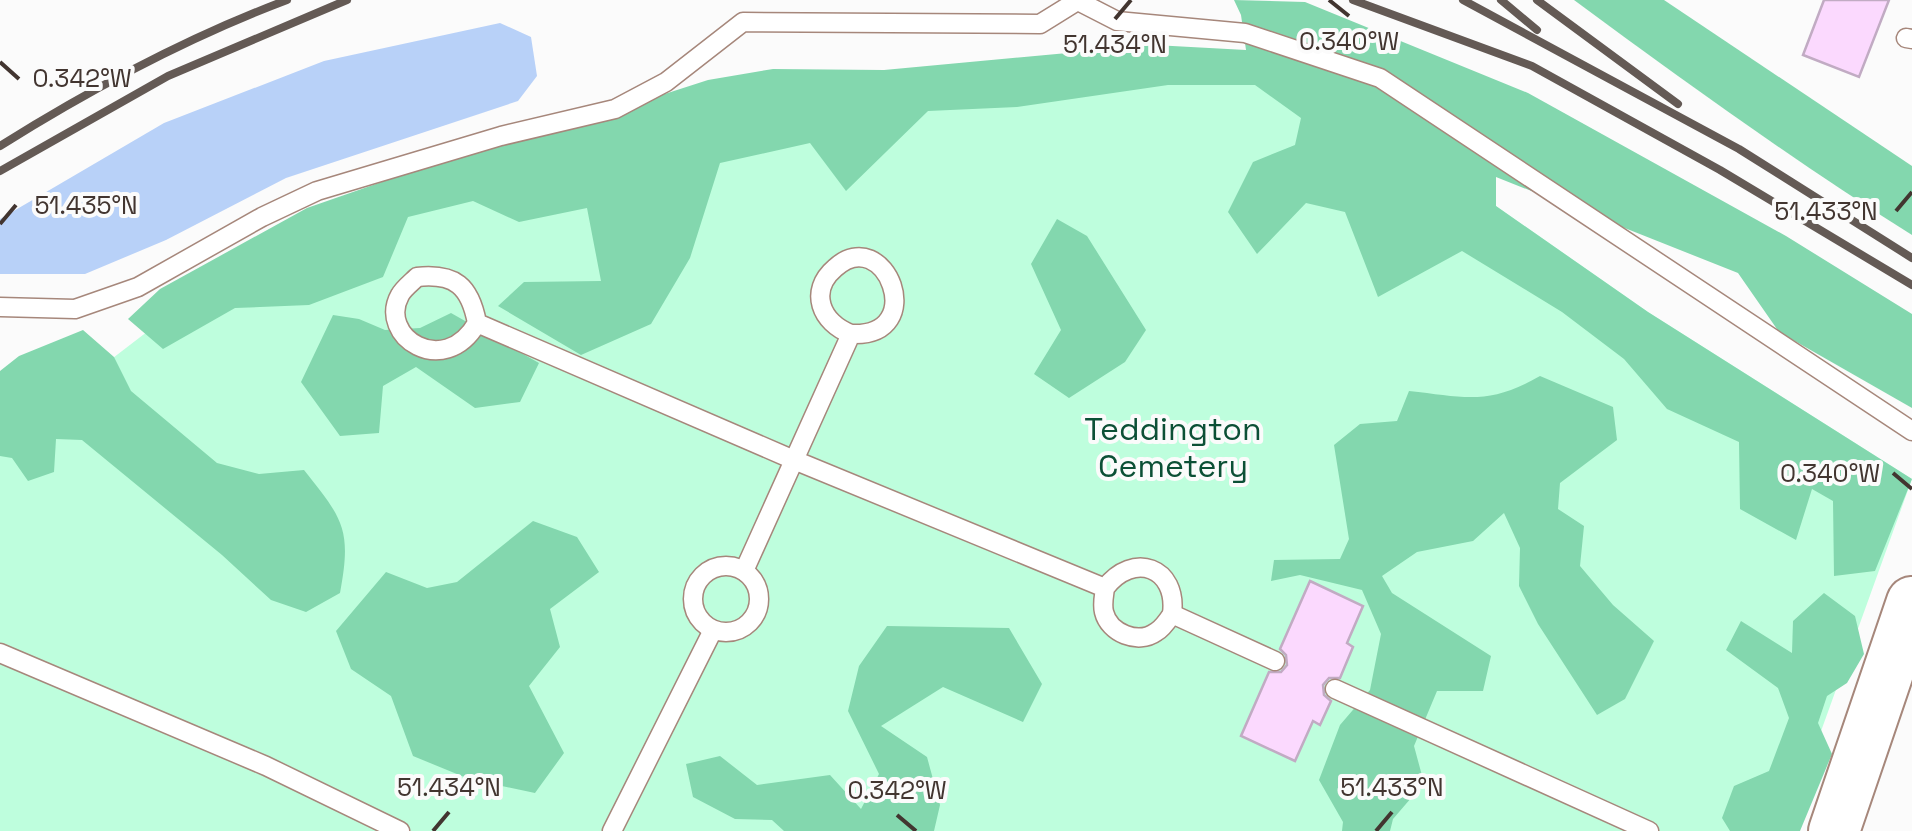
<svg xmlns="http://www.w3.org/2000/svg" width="1912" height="831" font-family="'Space Grotesk',sans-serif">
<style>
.green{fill:#befedd}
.forest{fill:#83d7ae}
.water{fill:#b8d1f8}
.building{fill:#fbd9fe;stroke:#c1abc3;stroke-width:2.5}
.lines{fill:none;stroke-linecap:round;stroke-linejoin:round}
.lane-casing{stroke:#a6877b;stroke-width:21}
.secondary-casing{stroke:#a6877b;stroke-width:54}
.lane{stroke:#fff;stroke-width:18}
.secondary{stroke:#fff;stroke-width:50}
.rail{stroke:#645a55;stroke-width:8}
.ticks{fill:none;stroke:#423530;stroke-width:4}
.labels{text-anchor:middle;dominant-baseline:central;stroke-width:8;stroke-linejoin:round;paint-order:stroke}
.park-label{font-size:32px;fill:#0c5036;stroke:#fbfbfb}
.ticks-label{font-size:25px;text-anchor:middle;fill:#423530;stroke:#fbfbfb;stroke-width:8;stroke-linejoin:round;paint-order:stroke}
</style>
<rect width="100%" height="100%" fill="#fbfbfb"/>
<path class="green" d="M1272 50 1648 312 1912 479 1785 831H0V417L96 371 238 262 501 168Z"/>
<g class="forest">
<path d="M1234 0 1305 2 1528 93 1786 236 1912 314V408L1779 332 1738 273 1496 177V206L1648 312 1912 479 1875 571 1834 576 1833 501 1812 489 1796 540 1740 509 1739 442 1667 409 1624 359 1562 312 1462 251 1378 297 1345 212 1306 203 1257 254 1228 212 1253 162 1295 145 1301 118 1255 85H1168L1017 107 928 111 846 191 810 143 720 163 690 258 651 324 581 355 498 306 524 282 601 281 587 208 519 222 473 201 408 217 383 277 309 305 235 308 163 349 128 319 160 289 307 208 442 161 550 131 708 80 773 69 884 70 1154 45 1246 50 1241 15Z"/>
<path d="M1574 0H1664L1912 166V235C1796 162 1685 82 1574 0Z"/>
<path d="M1057 219 1087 236 1146 330 1125 362 1069 398 1034 374 1061 330 1031 264Z"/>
<path d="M451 313 539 363 520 402 475 408 416 367 383 386 379 433 340 436 301 382 333 315 359 319 385 330 420 328Z"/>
<path d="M83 330 114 357 131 391 217 463 259 474 304 470C343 519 352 529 340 593L306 612 271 600 222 555 82 440 56 439 54 472 28 481 12 458 0 456V371L19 356Z"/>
<path d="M1540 376 1613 407 1617 440 1560 483 1558 509 1584 526 1580 566 1613 605 1654 641 1625 699 1597 715 1538 624 1519 586 1520 548 1504 513 1473 541 1417 552 1382 576 1392 593 1491 656 1483 691H1437L1414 746 1424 783 1393 819 1390 831H1342L1343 822 1319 780 1340 725 1370 690 1381 634 1362 590 1300 575 1271 581 1274 560 1340 559 1349 539 1334 445 1360 424 1397 421 1409 391C1465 397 1488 406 1540 376Z"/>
<path d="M533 521 577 537 599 572 550 609 560 647 529 686 564 753 535 793 469 779 413 756 391 696 351 669 336 631 386 572 427 588 457 582Z"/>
<path d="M1824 593 1855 616 1864 654 1847 683 1827 696 1818 723 1832 754 1800 831H1730L1722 818 1734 786 1769 771 1789 718 1778 688 1726 650 1741 621 1792 653 1793 621Z"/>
<path d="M887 626 1009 628 1042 684 1023 722 943 687 881 726 927 757 940 805 934 831H784L772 820 735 819 693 797 686 764 720 756 757 785 830 775 861 809 879 774 848 711 859 666Z"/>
</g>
<path class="water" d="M500 23 531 37 537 76 518 101 286 178 166 240 85 274H0V219L164 123 324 61Z"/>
<g class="building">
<path d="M1824 0H1889L1859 77 1803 55Z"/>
<path d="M1310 581 1363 606 1347 643 1353 647 1340 678H1329L1323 685 1324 695 1331 701 1320 725 1313 721 1295 761 1241 736 1269 672H1281L1287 665 1286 655 1280 649Z"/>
</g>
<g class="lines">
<g class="lane-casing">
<g id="lane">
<path d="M1076 0 1117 21 1245 33 1380 78 1912 431"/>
<path d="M1906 38 1912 39"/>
<path d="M0 307 75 309 138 287 262 217 317 191 501 136 615 109 666 82 743 22 1040 24 1077 1"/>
<path d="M477 323C444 380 377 336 400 295 403 289 412 282 417 277 455 273 470 286 477 323L794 460 1105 588C1133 551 1178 567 1172 614 1168 620 1163 628 1156 632 1138 645 1109 633 1104 612 1102 604 1104 596 1105 588"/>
<circle cx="726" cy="599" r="33"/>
<path d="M744 571 851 334C821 323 808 291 835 268 885 222 931 338 851 334"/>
<path d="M1172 614 1275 661"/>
<path d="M0 653 266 766 400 831"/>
<path d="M1335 689 1649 831"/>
<path d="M612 831 713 630"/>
</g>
</g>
<g class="secondary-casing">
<path id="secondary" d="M1834 831 1912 602"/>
</g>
<use href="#lane" class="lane"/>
<use href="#secondary" class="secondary"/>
<g class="rail">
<path d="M1353 0 1532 66 1720 170 1912 285"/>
<path d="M1463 0 1739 149 1912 258"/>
<path d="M1501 0 1537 30"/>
<path d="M1537 0 1678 104"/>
<path d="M0 146C91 89 186 38 287 0"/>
<path d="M0 171 168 76 347 0"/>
</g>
</g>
<path class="ticks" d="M1329 0 1349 16M1115 19 1131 0M0 62 19 79M1896 211 1912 192M0 224 16 205M1893 473 1912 489M897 815 916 831M433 831 449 812M1376 831 1392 812"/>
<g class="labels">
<g class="park-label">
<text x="1173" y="429">Teddington<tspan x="1173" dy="37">Cemetery</tspan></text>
</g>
</g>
<g class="ticks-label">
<text x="1349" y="50">0.340°W</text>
<text x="1115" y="53">51.434°N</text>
<text x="82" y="87">0.342°W</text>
<text x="86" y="214">51.435°N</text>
<text x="1826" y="220">51.433°N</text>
<text x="1830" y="482">0.340°W</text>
<text x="449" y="796">51.434°N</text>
<text x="1392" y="796">51.433°N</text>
<text x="897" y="799">0.342°W</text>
</g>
</svg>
